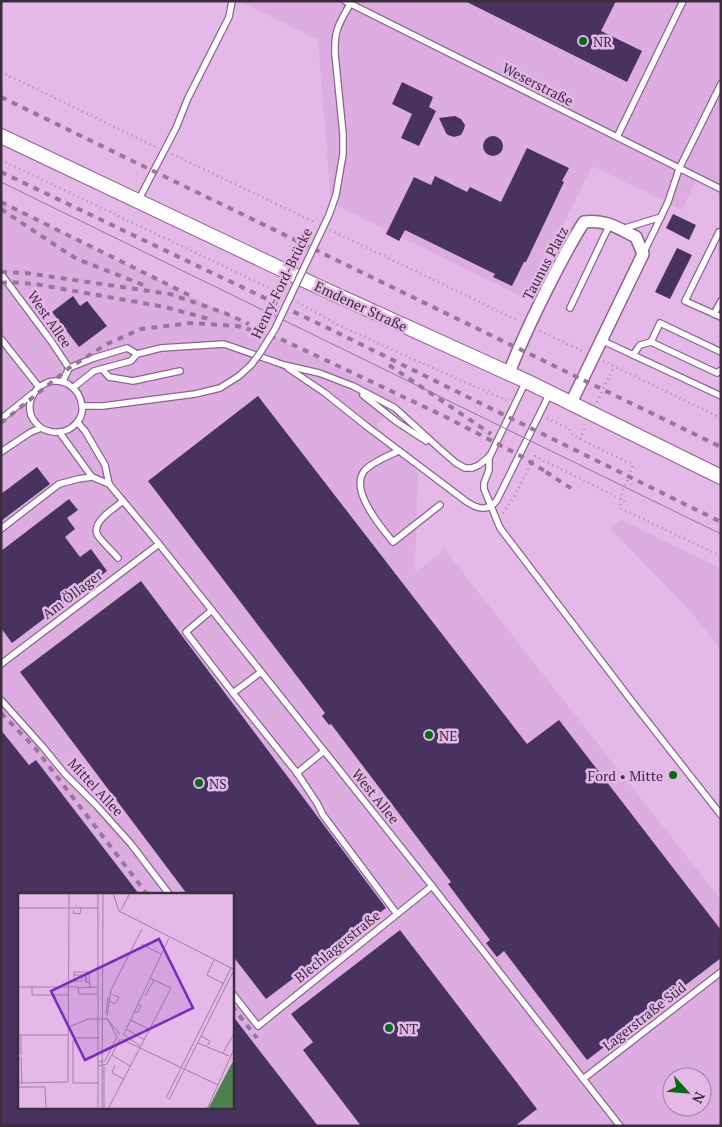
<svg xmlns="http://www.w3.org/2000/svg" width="722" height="1127" font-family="'PT Serif',serif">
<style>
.built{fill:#ddace1;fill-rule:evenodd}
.building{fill:#483360}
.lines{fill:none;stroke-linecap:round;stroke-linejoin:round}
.service-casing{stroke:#8c648f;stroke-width:8}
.minor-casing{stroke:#8c648f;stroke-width:14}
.tertiary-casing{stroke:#8c648f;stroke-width:16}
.path{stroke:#ab88ad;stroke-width:2.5;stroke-dasharray:1 4;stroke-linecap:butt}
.service{stroke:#fff;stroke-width:5.5}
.minor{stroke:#fff;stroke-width:11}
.tertiary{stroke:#fff;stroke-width:14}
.tram{stroke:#977799;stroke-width:1}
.rail{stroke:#977799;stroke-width:4;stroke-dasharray:6 6;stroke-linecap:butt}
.service-bridge-casing{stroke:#8c648f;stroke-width:8;stroke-linecap:butt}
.service-bridge{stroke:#fff;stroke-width:5.5}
.poi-dot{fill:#056915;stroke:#e4b8e7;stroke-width:2}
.labels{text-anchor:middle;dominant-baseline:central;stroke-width:5;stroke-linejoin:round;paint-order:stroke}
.poi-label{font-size:14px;fill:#3d2c3e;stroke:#e4b8e7;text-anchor:start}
.street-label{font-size:14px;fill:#3d2c3e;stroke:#e4b8e7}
.inset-road{fill:none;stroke:#a180a3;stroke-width:1}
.view{fill:#7b2cbf;fill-opacity:0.15;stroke:#7b2cbf;stroke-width:2.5}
.inset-edge{fill:none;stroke:#3d2c3e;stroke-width:2.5}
</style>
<rect width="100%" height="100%" fill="#e4b8e7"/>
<g class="built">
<path d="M239 1H721V192L696 180 682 210 592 166 527 299 331 203 318 40Z"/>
<path d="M1 202 400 400 376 425 418 473 415 573 445 550 721 900V1126H1ZM19 894H232V1108H19ZM672 1077H702V1107H672Z"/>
<path d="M621 520 721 569V649L689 610 611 529Z"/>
</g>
<g class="building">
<path d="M465 1H616L601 31 642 51 627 82Z"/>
<path d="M402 82 433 97 429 107 436 111 419 146 401 138 412 114 392 104Z"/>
<path d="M455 116 461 119 465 125 464 129 461 135 454 137 448 135 446 133 439 118Z"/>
<circle cx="493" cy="146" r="10"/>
<path d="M527 148 569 168 562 181 564 182 526 262H524L512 286 493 277 495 274 405 230 399 241 386 234 414 177 431 185 435 176 467 192 470 187 501 202Z"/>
<path d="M673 214 696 225 689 240 666 228Z"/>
<path d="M677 248 692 255 670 299 655 292Z"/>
<path d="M73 296 80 306 87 301 107 326 79 347 52 312Z"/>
<path d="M258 396 527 744 559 720 721 930V958L587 1060 504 951 497 957 486 943 490 940 448 884 451 882 331 724 329 725 322 716 325 713 148 481Z"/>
<path d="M37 467 50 484 1 521V494Z"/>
<path d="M69 499 78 510 67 518 75 529 65 537 80 557 91 549 107 571 12 643 1 628V551Z"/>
<path d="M141 581 386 908 266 999 232 955V894H187L20 672Z"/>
<path d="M1 730 29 765 36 760 139 894H19V1108H232V1015L318 1126H1Z"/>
<path d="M400 930 537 1109 515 1126H361L303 1050 313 1042 291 1014Z"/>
</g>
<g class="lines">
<g class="service-casing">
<g id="service">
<path d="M345 1 721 189"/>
<path d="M335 54C334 30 339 24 350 4"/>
<path d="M617 137 683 1"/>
<path d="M138 201 176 128 188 98 229 17 232 1"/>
<path d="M622 229 661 217"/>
<path d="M721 233 719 232 685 301 721 317"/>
<path d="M644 252 668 202 679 169 721 84"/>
<path d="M1 274 51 341 69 368"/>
<path d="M570 308 610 224"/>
<path d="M714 314 721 301"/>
<path d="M1 339 39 387"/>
<path d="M601 340 721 396"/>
<path d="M651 342 660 323 721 352"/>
<path d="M633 355 640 345 651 342 717 373 721 370"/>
<path d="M69 368 94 358 127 348 137 354"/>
<path d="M288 368 325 393 365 425 467 502C478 509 488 512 497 500L550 393"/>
<path d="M102 369 109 377 133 381 180 371"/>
<path d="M63 381 69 368"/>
<path d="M74 387 94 371 131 361 137 354 161 348 224 344 284 365 319 373 353 386 395 408 441 450 456 463 465 468H472L479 465 490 456 526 381"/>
<path d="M363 395 397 422 426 441"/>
<path d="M82 406H103"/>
<path d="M1 419 32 394"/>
<path d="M77 422 85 431 105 465 109 484"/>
<path d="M60 433 92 477 109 484 159 544 432 886 620 1126"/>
<path d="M399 451C388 456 374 461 365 470 348 489 381 527 393 542L440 505"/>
<path d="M1 452 31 432 41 428C47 431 52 433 59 432 72 431 84 419 82 406 81 396 76 389 68 384 48 373 24 393 31 415 33 421 37 424 41 428"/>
<path d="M489 456V470L484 483V489L500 528 637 708 721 815"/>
<path d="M1 529 59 484 78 479 92 477"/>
<path d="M118 558C114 553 99 539 97 534 92 521 115 508 123 501"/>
<path d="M212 610 186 632 233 693 261 672"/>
<path d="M1 664 159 544"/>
<path d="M233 693 297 773 324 751"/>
<path d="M1 700 43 747 65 774 97 806 131 844 169 894"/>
<path d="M297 773 317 803 323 815 397 914"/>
<path d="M232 993 258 1026 432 886"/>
<path d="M583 1079 721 972"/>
</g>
</g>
<g class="minor-casing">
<path id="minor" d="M509 373C520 344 533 317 547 289 559 266 570 243 584 222 605 219 618 228 636 237L643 254 571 403"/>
</g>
<g class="tertiary-casing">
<path id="tertiary" d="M1 136 319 287 526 381 721 477"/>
</g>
<g class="path">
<path d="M1 72 156 147"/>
<path d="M172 154 316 223"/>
<path d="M1 160 282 294"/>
<path d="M330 230 519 321"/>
<path d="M298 302 332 322 388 348 508 401"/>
<path d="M540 331 582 351"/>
<path d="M603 361 721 418"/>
<path d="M597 402 614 366"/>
<path d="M547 418 569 429 573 435 580 439 633 465 622 492 620 508 721 556"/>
<path d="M580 439 586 425"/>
<path d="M627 481 634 485"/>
<path d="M503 513 515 495 535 456 621 499 626 503"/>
</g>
<use href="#service" class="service"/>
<use href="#minor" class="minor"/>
<use href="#tertiary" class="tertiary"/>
<path class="tram" d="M1 182 721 534"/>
<g class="rail">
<path d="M1 97 721 447"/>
<path d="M1 172 336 332 721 522"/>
<path d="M1 202 189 295"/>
<path d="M1 209 61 249 77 259 146 286"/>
<path d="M1 272 26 273 170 294 225 313 249 324"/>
<path d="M1 283 8 282 35 284 165 307 209 319"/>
<path d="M389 365 491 434"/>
<path d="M1 423 69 368 107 344 141 329 191 323 238 326 283 340 446 417 519 455 551 475"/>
<path d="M546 472 572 489"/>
<path d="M1 713 35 748 147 894"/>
<path d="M232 1006 257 1038"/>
</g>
<g class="service-bridge-casing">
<path id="service-bridge" d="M103 406 195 394 220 388 239 376 251 365 260 353 275 329 329 215 336 195 343 154V134L335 54"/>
</g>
<use href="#service-bridge" class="service-bridge"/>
</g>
<g class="poi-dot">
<circle cx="583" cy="41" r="5"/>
<circle cx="429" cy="735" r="5"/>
<circle cx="673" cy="775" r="5"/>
<circle cx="199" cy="783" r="5"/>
<circle cx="389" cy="1028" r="5"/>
</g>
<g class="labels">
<g class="poi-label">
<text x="593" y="41">NR</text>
<text x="439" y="735">NE</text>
<text x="663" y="775" text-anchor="end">Ford • Mitte</text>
<text x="209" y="783">NS</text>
<text x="399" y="1028">NT</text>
</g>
<g class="street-label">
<text transform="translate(538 84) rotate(27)">Weserstraße</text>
<text transform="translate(545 263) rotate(-62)">Taunus Platz</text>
<text transform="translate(281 283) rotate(-64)">Henry-Ford-Brücke</text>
<text transform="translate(361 306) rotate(25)">Emdener Straße</text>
<text transform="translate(50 319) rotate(55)">West Allee</text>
<text transform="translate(72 594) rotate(-37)">Am Öllager</text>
<text transform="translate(96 787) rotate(47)">Mittel Allee</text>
<text transform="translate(376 796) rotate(51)">West Allee</text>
<text transform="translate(337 946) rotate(-39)">Blechlagerstraße</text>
<text transform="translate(644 1016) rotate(-38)">Lagerstraße Süd</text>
</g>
</g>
<g transform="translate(18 893)">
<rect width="216" height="216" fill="#e4b8e7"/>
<path d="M216 168V216H190L214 170Z" fill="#4e7f4e"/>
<path class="inset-road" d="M80 0V216M95 0 101 18 217 77M0 15H80M56 17 55 20 62 21 63 14M103 17 112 0M123 51 143 61M196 67 189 82 206 91M56 82V79H71L72 94M56 82H64V88H56ZM69 89 68 81 67 89 72 90M0 94H61M14 94V102H51M79 94 60 95 61 101H79M127 103 136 87M92 108 96 111 99 108 101 104 95 102M116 119 119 120 123 113 119 111M88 120 90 104M89 123 93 97 124 36M89 125 99 144M112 127 133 137M51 134 70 126H89L102 141M108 136 127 147M105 141 122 153M106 141 151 45M0 142H50M3 142V162M183 143 192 148 189 153M80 145H58L55 148V190H80M103 146 200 192M180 150 211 163M205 160 217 139M94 162 112 173M3 164 4 190M80 169 87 168 99 144M97 172 94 180 106 186M80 173 89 171 102 146M0 190 50 189 51 0M0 194H27L28 216M148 205 213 75M151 207 216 77M84 216 85 0M86 216V173M90 216 153 95 132 85M189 216 217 154"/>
<path class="view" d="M141 46 175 115 67 167 33 98Z"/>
<rect width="216" height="216" class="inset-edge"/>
</g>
<rect width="722" height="1127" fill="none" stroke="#3d2c3e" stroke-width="5"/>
<g transform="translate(687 1092) rotate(116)"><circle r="24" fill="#e4b8e7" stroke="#a180a3"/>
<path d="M0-4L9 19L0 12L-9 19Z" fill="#056915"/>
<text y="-8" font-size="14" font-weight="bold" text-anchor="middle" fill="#3d2c3e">N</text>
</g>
</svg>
